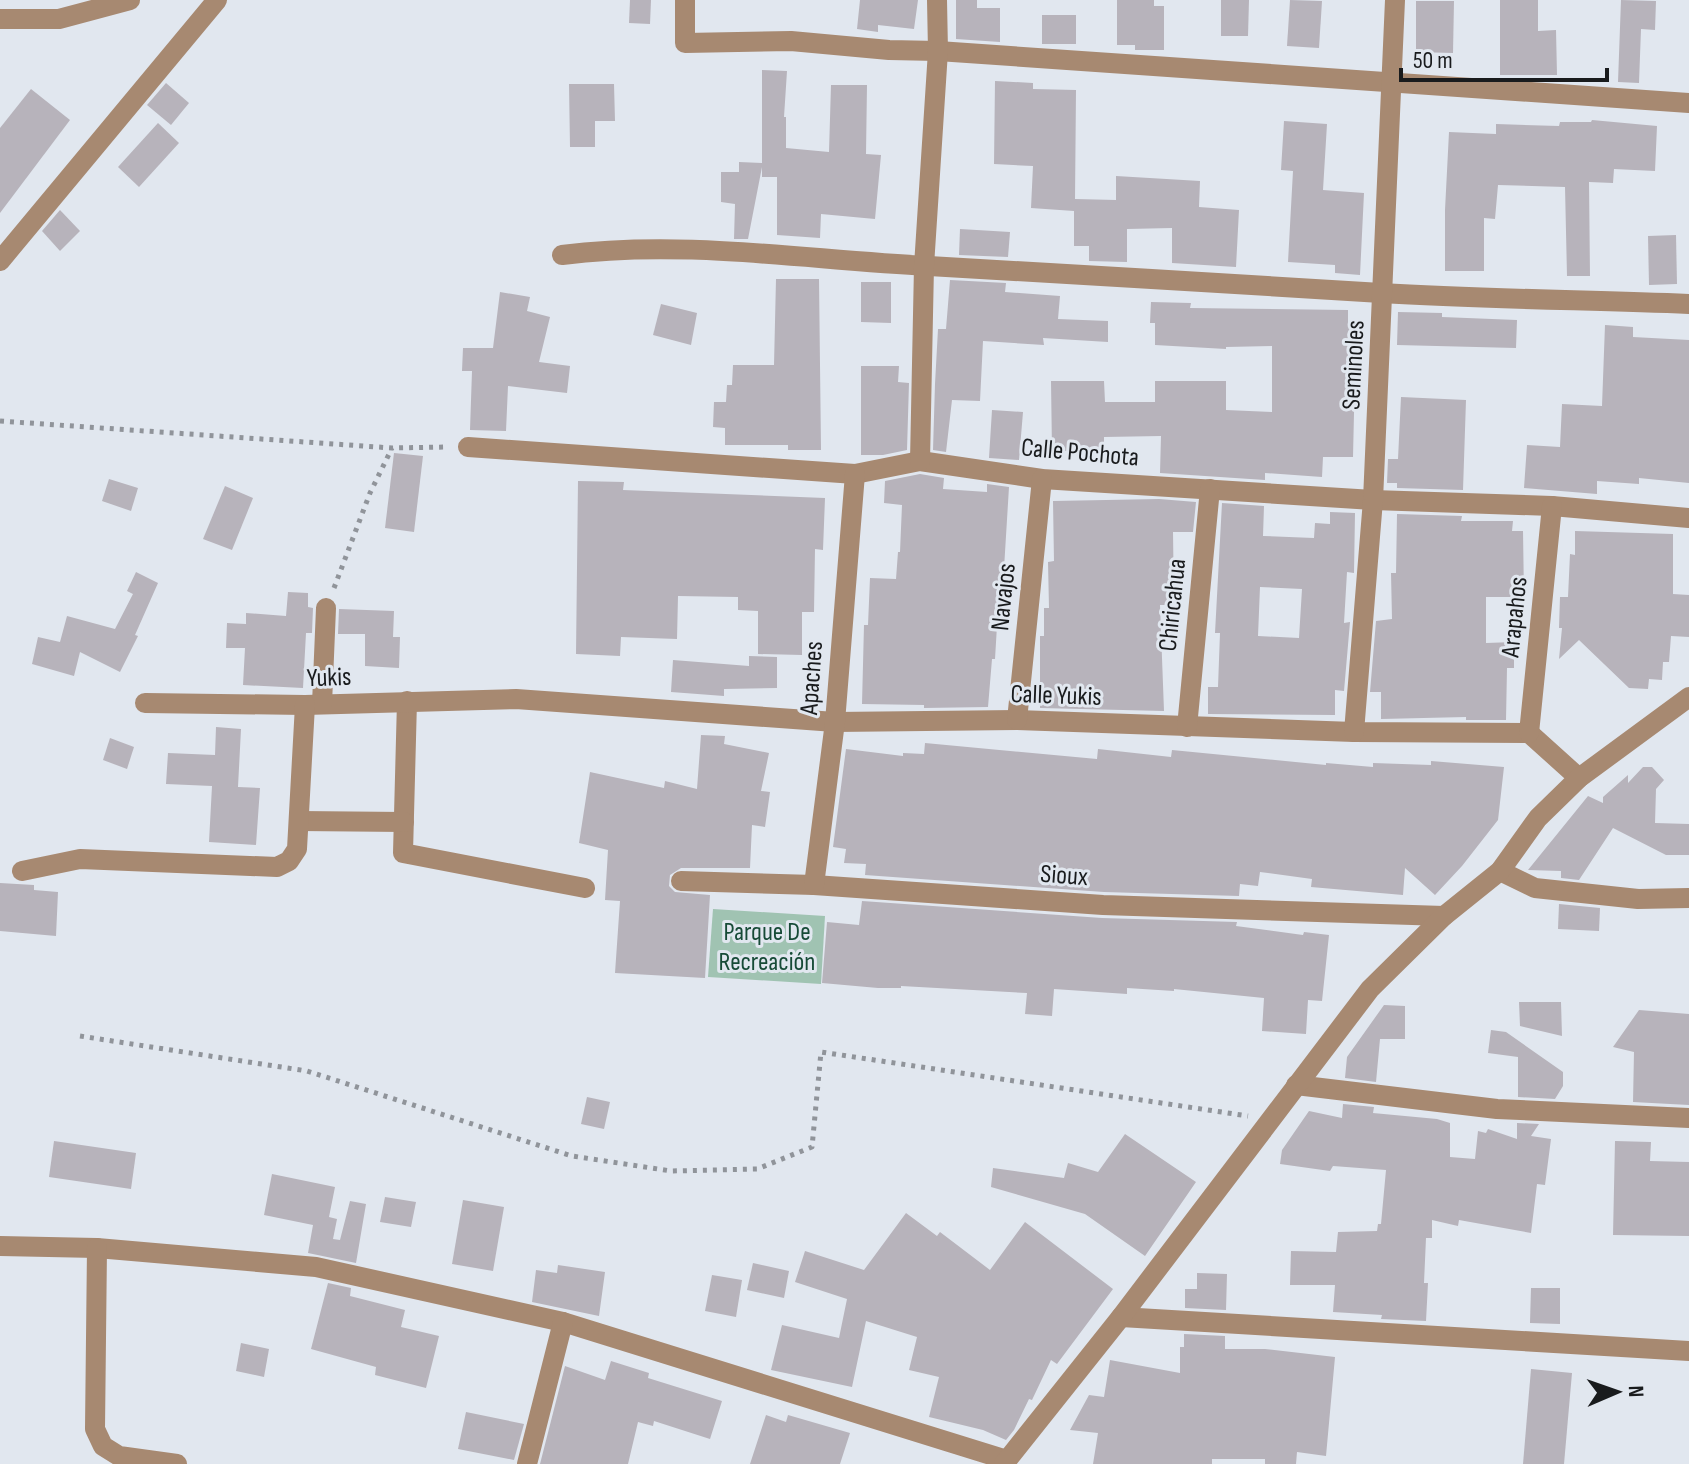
<svg xmlns="http://www.w3.org/2000/svg" width="1689" height="1464" font-family="'Sofia Sans Condensed',sans-serif">
<style>
.green{fill:#a0c3b2}
.building{fill:#b7b3bb;fill-rule:evenodd}
.lines{fill:none;stroke-linecap:round;stroke-linejoin:round}
.path{stroke:#90949a;stroke-width:5;stroke-dasharray:4 6;stroke-linecap:butt}
.minor{stroke:#a78971;stroke-width:20}
.labels{text-anchor:middle;dominant-baseline:central;stroke-width:6;stroke-linejoin:round;paint-order:stroke}
.street-label{font-size:26px;fill:#191b1d;stroke:#e1e7ef}
.park-label{font-size:26px;fill:#174b37;stroke:#e1e7ef}
</style>
<rect width="100%" height="100%" fill="#e1e7ef"/>
<path class="green" d="M713 909 825 916 821 984 708 977Z"/>
<g class="building">
<path d="M630 0H651L650 24 629 23Z"/>
<path d="M860 0H918L914 29 878 25V32L857 29Z"/>
<path d="M956 0H977V8H1000V42L956 39Z"/>
<path d="M1117 0H1154V6H1164V50H1135V45H1117Z"/>
<path d="M1221 0H1249L1248 36H1221Z"/>
<path d="M1290 0 1322 1 1319 48 1287 46Z"/>
<path d="M1500 0H1538V31L1556 30 1557 75H1500Z"/>
<path d="M1621 0 1656 1 1655 30 1641 29 1639 83 1618 82Z"/>
<path d="M1416 1H1454L1453 53 1416 52Z"/>
<rect x="1042" y="15" width="34" height="29"/>
<path d="M762 70 787 71 784 117H786V148L829 152 831 85H867L866 154 881 155 875 219 821 214 820 238 777 235V177H762V167L748 239H734L735 204 721 202V172H739V162L762 163Z"/>
<path d="M995 81 1033 83V89L1076 90 1075 199 1116 200V176L1200 181 1199 207 1239 210 1236 267 1172 263V228L1127 229V262L1089 261V246H1074V211L1031 208 1033 166 994 164Z"/>
<path d="M166 83 189 103 171 125 147 105Z"/>
<path d="M569 84H614L615 121H595V147H570Z"/>
<path d="M31 89 70 120 0 213V128Z"/>
<path d="M1592 120 1657 126 1655 171 1614 169 1613 183 1589 182 1590 276H1567L1565 187 1498 185 1495 219 1484 218V271H1445V210L1449 132 1496 134V124L1559 126 1560 122H1591Z"/>
<path d="M1284 121 1327 124 1323 190 1364 193 1360 275 1335 273V265L1288 262 1293 171 1281 170Z"/>
<path d="M158 123 179 143 139 187 118 167Z"/>
<path d="M60 210 80 231 60 251 42 231Z"/>
<path d="M960 229 1010 232 1008 257 959 255Z"/>
<path d="M1676 235 1677 284 1649 285 1648 236Z"/>
<path d="M776 279H819L821 450H788V445H725V428L713 427 714 402H726L727 385H732L733 365H774Z"/>
<path d="M950 280 1006 283 1005 292 1060 296 1058 319 1108 321V342L1043 338 1044 345 983 341 980 401 952 400 946 452 933 450 935 384 938 329H946Z"/>
<path d="M861 282H891V323L861 322Z"/>
<path d="M500 292 530 297 527 311 550 317 539 362 570 366 567 393 508 386 506 431 470 430 472 371H462L463 348H493Z"/>
<path d="M1151 302 1191 303 1190 308 1348 310V325H1356L1353 457H1323L1322 477 1265 473V480L1160 473 1161 436 1104 437V456H1069L1068 451H1052L1051 381H1104L1105 402H1155V381H1226V410L1272 412V346L1226 347V349L1155 345V323H1150Z"/>
<path d="M661 304 697 313 691 345 653 335Z"/>
<path d="M1398 312 1442 313V317L1517 320 1516 348 1397 345Z"/>
<path d="M1605 325 1633 327V337L1689 340V483L1639 478V484L1597 481V494L1524 488 1527 445 1560 447 1562 404 1602 406Z"/>
<path d="M861 366H899L898 382 909 383 907 450 883 455H861Z"/>
<path d="M1401 397 1466 400 1463 490 1397 488V483H1387L1388 459H1398Z"/>
<path d="M992 410 1023 412 1019 460 989 458Z"/>
<path d="M394 453 423 456 414 532 385 528Z"/>
<path d="M920 474 944 478 943 489 987 492V484L1009 487 1003 585 1000 609H998L995 659H992L988 707 924 708V705L862 704 864 625H868L870 578 896 579 898 552H900L902 505 884 503 885 481Z"/>
<path d="M109 479 138 488 131 511 102 501Z"/>
<path d="M578 481 624 482 623 490 825 498 823 550 815 549 814 612H802V655L758 654V611L738 610V597L678 596 677 639 621 637 620 656 576 654Z"/>
<path d="M225 486 253 498 232 550 203 539Z"/>
<path d="M1159 499 1196 502 1193 532H1173L1174 605H1160L1164 711 1040 708V636H1044V608H1049L1048 562 1054 561 1053 501Z"/>
<path d="M1222 503 1264 506 1263 536 1314 538 1315 523 1330 524V512L1355 513 1354 573 1347 572 1344 623 1350 622 1344 691 1335 690V715L1208 714V687H1218L1220 633H1215ZM1260 587 1302 589 1299 638 1258 636Z"/>
<path d="M1397 514 1462 516 1461 521H1513L1512 531H1523L1524 597H1486V643L1514 642V668H1507L1506 720H1466V717L1381 719V692H1370L1376 621 1392 619 1391 573H1396Z"/>
<path d="M1575 531 1673 534V594L1689 595V637L1671 636 1669 662H1663L1662 680 1649 679 1648 689 1629 688 1579 640 1559 659 1562 628H1559L1560 597H1568L1570 554 1575 555Z"/>
<path d="M136 572 158 583 135 635 138 636 120 672 80 652 74 676 32 664 38 637 60 642 67 616 115 629 133 594 127 591Z"/>
<path d="M288 592 308 593V607L313 608 312 633H306L303 688 243 685 245 648H226L227 623 246 624V613L286 616Z"/>
<path d="M339 609 394 611 393 637H400L399 668 365 666V634H338Z"/>
<path d="M749 656 777 657V688L724 689V696L671 692 673 660 749 666Z"/>
<path d="M216 727 241 729 238 787 260 788 256 845 209 842 212 786 166 784 168 753 215 755Z"/>
<path d="M701 735 725 736 724 744 769 753 761 791 770 792 765 827 752 825 750 868H681L670 875 669 886 675 892 710 895 705 978 615 973 620 901 605 900 608 850 579 843 590 772 664 788 665 781 697 789Z"/>
<path d="M110 738 134 747 127 769 103 760Z"/>
<path d="M925 743 1097 759 1098 749 1171 757 1172 750 1326 765V763L1373 767V763L1431 765V761L1504 767 1498 820 1462 866 1435 895 1405 868 1403 895 1311 887 1312 879 1260 872 1258 886 1240 884 1239 896 1104 892 865 875 866 864 844 863 846 849 833 847 846 749 903 756V753L924 754Z"/>
<path d="M1643 767H1652L1664 780 1656 789 1655 823 1689 824V855H1666L1613 828 1579 880 1561 878V871L1528 870 1588 796 1603 803V797L1628 775V783Z"/>
<path d="M0 883 34 885V890L58 892 56 936 0 931Z"/>
<path d="M862 901 1102 918 1237 922 1236 926 1303 935 1304 932 1329 935 1322 1001 1308 1000 1306 1034 1262 1031 1264 998 1174 989V991L1127 988V994L1054 989 1052 1016 1025 1014 1027 993 901 986V988H878L822 983 827 922 859 925Z"/>
<path d="M1559 904 1600 908 1599 931 1558 929Z"/>
<path d="M1519 1002H1561L1562 1036 1520 1026Z"/>
<path d="M1384 1005 1405 1006V1039H1380L1376 1082 1345 1078 1347 1057Z"/>
<path d="M1639 1010 1689 1014V1105L1633 1102 1634 1052 1613 1047Z"/>
<path d="M1491 1030 1506 1032 1563 1072V1086L1555 1099 1518 1097V1057L1488 1053Z"/>
<path d="M587 1097 610 1102 604 1129 581 1124Z"/>
<path d="M1343 1104 1374 1107 1373 1113 1437 1119 1450 1123V1157L1475 1159 1478 1131 1486 1133 1488 1129 1517 1139V1123L1539 1124 1531 1136 1551 1139 1545 1185 1537 1184 1531 1233 1459 1220 1458 1226 1432 1220V1238H1426L1424 1283H1428L1426 1321 1381 1319 1382 1315 1333 1312 1335 1285H1290L1291 1251 1336 1252 1338 1232 1377 1231 1378 1224H1381L1386 1170 1333 1166 1330 1171 1280 1164 1282 1150 1309 1111 1342 1118Z"/>
<path d="M1125 1134 1196 1182 1145 1256 1085 1214 991 1187 993 1168 1064 1178 1068 1163 1098 1172Z"/>
<path d="M54 1141 136 1153 131 1189 49 1177Z"/>
<path d="M1615 1141 1651 1142 1650 1161 1689 1162V1236L1613 1235Z"/>
<path d="M272 1174 335 1187 329 1217 337 1219 333 1239 340 1240 350 1201 366 1204 356 1263 308 1253 313 1225 264 1215Z"/>
<path d="M385 1197 416 1202 411 1227 380 1222Z"/>
<path d="M463 1200 504 1207 493 1271 452 1264Z"/>
<path d="M906 1213 937 1236 940 1232 990 1270 1025 1222 1113 1289 1057 1364 1051 1360 1032 1400 1029 1399 1014 1430 1006 1440 983 1430 929 1417 939 1377 909 1370 917 1337 866 1321 852 1387 771 1370 782 1325 839 1338 847 1299 795 1282 805 1251 864 1270Z"/>
<path d="M753 1263 789 1271 784 1298 747 1290Z"/>
<path d="M558 1265 605 1272 599 1316 532 1302 536 1270 557 1273Z"/>
<path d="M1197 1273 1227 1274 1226 1310 1185 1308V1289H1197Z"/>
<path d="M712 1275 742 1280 736 1317 705 1311Z"/>
<path d="M328 1283 351 1288 350 1296 405 1310 401 1327 439 1336 426 1388 375 1375 376 1367 311 1349Z"/>
<path d="M1531 1288H1560V1324L1530 1323Z"/>
<path d="M1184 1334 1225 1336V1349H1265L1335 1357 1326 1456 1297 1452 1296 1464H1265V1459H1212V1464H1093L1098 1433 1070 1430 1089 1395 1104 1397 1110 1360 1180 1373V1347H1184Z"/>
<path d="M241 1343 269 1349 264 1377 236 1371Z"/>
<path d="M611 1361 649 1373 648 1378 722 1401 710 1439 654 1421 653 1426 638 1422 628 1464H540L565 1366 605 1380Z"/>
<path d="M1531 1369 1572 1373 1564 1464H1523Z"/>
<path d="M466 1412 524 1424 514 1460 458 1449Z"/>
<path d="M766 1415 786 1422 788 1415 850 1433 840 1464H750Z"/>
</g>
<g class="lines">
<g class="path">
<path d="M0 421 392 448 446 447"/>
<path d="M334 588 370 493 392 448"/>
<path d="M80 1036 307 1071 572 1156 671 1171 757 1169 812 1147 821 1052 1248 1116"/>
</g>
<g class="minor">
<path d="M685 0V43L791 41 889 50 938 51 1689 103"/>
<path d="M0 19H59L130 0"/>
<path d="M562 255C684 239 806 260 929 266 1080 274 1230 284 1381 293 1484 299 1586 300 1689 304"/>
<path d="M0 261 217 0"/>
<path d="M468 447 855 474 920 461 1042 479 1373 500 1552 506 1689 518"/>
<path d="M920 461 924 266 938 51 937 0"/>
<path d="M407 701 403 853 585 888"/>
<path d="M145 703 305 705 516 699 835 722 1017 720 1354 732 1529 733 1579 778"/>
<path d="M322 704 326 608"/>
<path d="M1017 720 1042 479"/>
<path d="M1187 727 1210 489"/>
<path d="M1354 732 1373 500 1395 0"/>
<path d="M1529 733 1552 506"/>
<path d="M299 821 404 822"/>
<path d="M22 871 80 859 277 867 289 861 297 849 305 705"/>
<path d="M1500 871 1535 888 1638 899 1689 898"/>
<path d="M681 881 814 885 1103 905 1444 916"/>
<path d="M814 885 835 722 855 474"/>
<path d="M1296 1085 1497 1109 1689 1118"/>
<path d="M0 1246 97 1248 316 1267 563 1322 1007 1460"/>
<path d="M97 1248 95 1429 103 1446 119 1456 177 1464"/>
<path d="M1121 1317 1689 1351"/>
<path d="M527 1464 563 1322"/>
<path d="M1004 1464 1121 1317 1370 989 1444 916 1500 871 1538 818 1579 778 1689 697"/>
</g>
</g>
<g class="labels">
<g class="street-label">
<text transform="translate(1354 365) rotate(-87)">Seminoles</text>
<text transform="translate(1080 453) rotate(5)">Calle Pochota</text>
<text transform="translate(1004 597) rotate(-84)">Navajos</text>
<text transform="translate(1173 605) rotate(-84)">Chiricahua</text>
<text transform="translate(1515 617) rotate(-84)">Arapahos</text>
<text transform="translate(329 678) rotate(-2)">Yukis</text>
<text transform="translate(812 678) rotate(-86)">Apaches</text>
<text transform="translate(1056 696) rotate(2)">Calle Yukis</text>
<text transform="translate(1064 876) rotate(4)">Sioux</text>
</g>
<g class="park-label">
<text x="767" y="932">Parque De<tspan x="767" dy="30">Recreación</tspan></text>
</g>
</g>
<g transform="translate(1617 1392) rotate(88)" stroke="#e1e7ef" stroke-width="6" paint-order="stroke">
<path d="M0-6L14 30L0 20L-14 30Z" fill="#191b1d"/>
<text y="-12" font-size="22" font-weight="bold" text-anchor="middle" fill="#191b1d">N</text>
</g>
<path d="M1401 68v12h206v-12" fill="none" stroke="#191b1d" stroke-width="4"/>
<text x="1413" y="68" font-size="24" fill="#191b1d" stroke="#e1e7ef" stroke-width="6" paint-order="stroke">50 m</text>
</svg>
